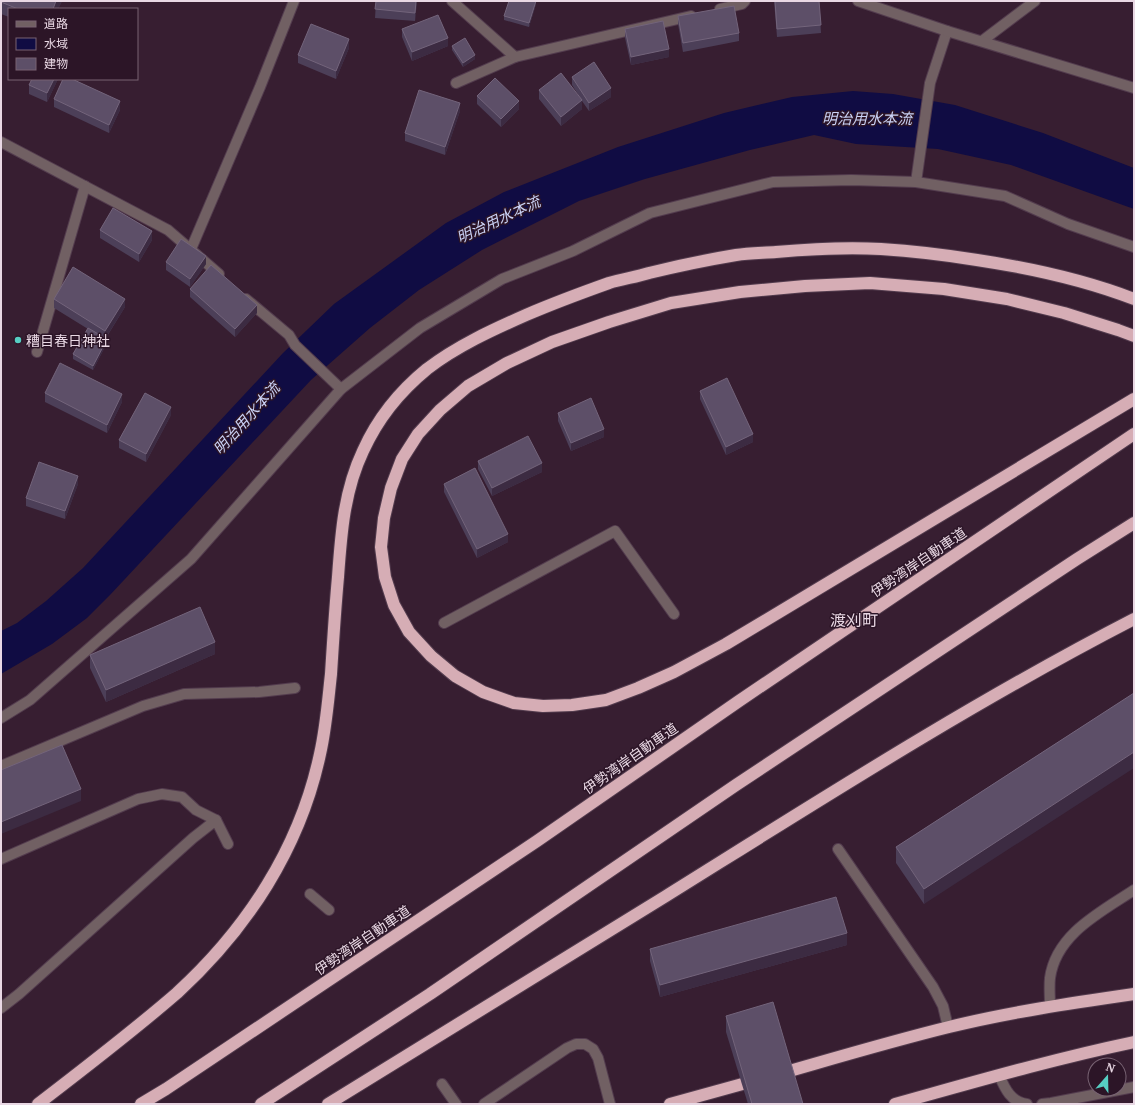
<svg xmlns="http://www.w3.org/2000/svg" width="1135" height="1105" font-family="'Noto Serif','Noto Sans JP',serif">
<style>
.water{fill:#100c43}
.lines{fill:none;stroke-linecap:round;stroke-linejoin:round}
.service-casing{stroke:#533c4e;stroke-width:12}
.minor-casing{stroke:#533c4e;stroke-width:12}
.tertiary-casing{stroke:#533c4e;stroke-width:12}
.motorway-casing{stroke:#533c4e;stroke-width:14}
.service{stroke:#716063;stroke-width:10}
.minor{stroke:#716063;stroke-width:10}
.tertiary{stroke:#716063;stroke-width:10}
.motorway{stroke:#d6adb5;stroke-width:12}
.wall{fill:#4c3f58}
.shaded-wall{fill:#3c2b42}
.building{fill:#5d4f68;stroke:#73647b}
.poi-dot{fill:#56cec3;stroke:#2c1527;stroke-width:1.5}
.labels{text-anchor:middle;dominant-baseline:central;stroke-width:3;stroke-linejoin:round;paint-order:stroke}
.poi-label{font-size:14px;fill:#e9d8e4;stroke:#2c1527;text-anchor:start}
.street-label{font-size:14px;fill:#e9d8e4;stroke:#2c1527}
.water-label{font-size:15px;font-style:italic;fill:#cad2f6;stroke:#2c1527}
.quarter-label{font-size:16px;fill:#e9d8e4;stroke:#2c1527}
</style>
<rect width="100%" height="100%" fill="#371e31"/>
<path class="water" d="M853 91 893 94 955 105 1043 133 1134 168V209L1011 165 938 149 856 144 814 135 750 150 645 179 579 201 482 250 419 290 370 328 311 380 110 595 87 618 52 644 1 674V631L17 623 46 601 83 568 283 353 334 304 446 223 504 192 618 147 724 113 792 97Z"/>
<g class="lines">
<g class="service-casing">
<g id="service">
<path d="M456 83 515 57"/>
<path d="M444 623 615 531 674 614"/>
<path d="M1 766 143 706 184 694 259 692 295 688"/>
<path d="M838 849 933 987 943 1006 948 1027"/>
<path d="M1 859 138 799 162 794 182 797 196 810 216 820"/>
<path d="M310 894 329 910"/>
<path d="M1050 1006C1050 997 1049 987 1050 978 1056 934 1101 912 1134 890"/>
<path d="M1 1008 19 994 193 838 216 820 228 844"/>
<path d="M999 1075C1005 1089 1011 1102 1027 1104"/>
<path d="M442 1084 456 1104"/>
<path d="M484 1104 567 1048 576 1044H585L593 1049 598 1058 610 1104"/>
<path d="M1042 1104 1051 1103 1134 1087"/>
</g>
</g>
<g class="minor-casing">
<g id="minor">
<path d="M452 1 515 57 691 16"/>
<path d="M720 9 742 4 745 1"/>
<path d="M982 41 1035 1"/>
<path d="M1 142 168 230 219 274"/>
<path d="M916 182 930 83 947 31"/>
<path d="M191 249 260 87 294 1"/>
<path d="M246 299 289 335 295 345 341 389"/>
<path d="M37 352 85 186"/>
<path d="M1 718 30 700 191 559 341 389 420 328 502 279 573 251 650 213 773 182 851 180 916 182 1005 196 1068 224 1134 247"/>
</g>
</g>
<g class="tertiary-casing">
<path id="tertiary" d="M858 1 947 31 1134 88"/>
</g>
<g class="motorway-casing">
<g id="motorway">
<path d="M1134 336 1118 330 1064 313 1007 299 944 289 870 283 805 286 740 292 671 303 609 322 552 342 507 363 468 386 440 410 418 434 402 459 391 488 384 518 381 547 385 577 394 605 409 632 431 656 455 676 483 692 514 703 543 706 572 705 606 700 638 688 674 672 726 644 1134 399"/>
<path d="M779 1074C835 1058 892 1041 949 1027 1010 1012 1072 1003 1134 994"/>
<path d="M38 1104C85 1068 132 1032 177 993 247 929 300 848 320 754 326 728 328 701 331 674 333 642 335 610 338 577 341 534 344 491 363 451 377 420 400 391 427 369 457 346 492 330 526 315 554 303 581 293 609 283 622 279 636 277 649 273 677 266 706 260 736 255 749 253 763 253 776 252 810 249 847 247 881 249 913 251 946 255 977 260 1030 268 1085 280 1134 299"/>
<path d="M141 1104 166 1089 537 841 739 701 1134 434"/>
<path d="M261 1104 430 994 736 785 926 659 1077 559 1134 523"/>
<path d="M328 1104C441 1035 554 966 666 896 820 800 973 702 1134 619"/>
<path d="M670 1104 757 1080"/>
<path d="M895 1104C974 1082 1053 1059 1134 1042"/>
</g>
</g>
<use href="#service" class="service"/>
<use href="#minor" class="minor"/>
<use href="#tertiary" class="tertiary"/>
<use href="#motorway" class="motorway"/>
</g>
<g class="wall">
<path d="M1 1H62L58 9H9V17L1 14Z"/>
<path d="M376 1H417L415 21 375 18Z"/>
<path d="M774 1H819L821 33 777 37Z"/>
<path d="M536 4 529 27 504 20V16Z"/>
<path d="M678 16 739 33V41L683 52 678 24Z"/>
<path d="M402 29 448 46 412 61 402 37Z"/>
<path d="M625 29 669 57 631 65 625 38Z"/>
<path d="M452 46 475 59 463 67 452 50Z"/>
<path d="M349 48 336 79 298 63V55Z"/>
<path d="M572 77 611 97 589 111 582 101V109L561 126 539 99V90L581 99 572 85Z"/>
<path d="M58 79 47 102 29 94V85Z"/>
<path d="M477 96 519 109 501 127 477 104Z"/>
<path d="M54 99 120 110 109 133 54 107Z"/>
<path d="M460 111 445 155 405 141V133Z"/>
<path d="M100 230 152 240 139 262 100 238Z"/>
<path d="M166 262 206 264 190 287 166 270Z"/>
<path d="M190 289 257 313 235 337 190 297Z"/>
<path d="M54 299 125 307 106 338 107 343 93 370 73 359V354L88 329 54 308Z"/>
<path d="M700 391 753 442 726 455 700 399Z"/>
<path d="M45 393 122 402 107 433 45 402Z"/>
<path d="M558 413 604 437 571 451 558 421Z"/>
<path d="M171 415 146 462 119 448V440Z"/>
<path d="M478 461 542 472 492 496 478 469Z"/>
<path d="M78 484 65 519 26 506V498Z"/>
<path d="M444 484 508 542 477 558 444 492Z"/>
<path d="M215 654 106 702 90 668V655Z"/>
<path d="M1134 693 924 904 896 863V847Z"/>
<path d="M847 945 660 997 650 961V949Z"/>
<path d="M726 1016 803 1104H748L726 1032Z"/>
</g>
<g class="shaded-wall">
<path d="M56 1H62L58 9H53Z"/>
<path d="M416 1H417L415 21V13Z"/>
<path d="M536 1V4L529 27V23Z"/>
<path d="M448 38V46L412 61V52Z"/>
<path d="M349 39V48L336 79V71Z"/>
<path d="M669 49V57L631 65V57Z"/>
<path d="M475 55V59L463 67V63Z"/>
<path d="M54 79H58L47 102V93Z"/>
<path d="M611 88V97L589 111V103Z"/>
<path d="M582 100V109L561 126V117Z"/>
<path d="M120 101V110L109 133V125Z"/>
<path d="M519 101V109L501 127V119Z"/>
<path d="M460 103V111L445 155V147Z"/>
<path d="M152 231V240L139 262V254Z"/>
<path d="M206 256V264L190 287V279Z"/>
<path d="M125 299V307L105 339V331Z"/>
<path d="M257 305V313L235 337V329Z"/>
<path d="M107 339V343L93 370V366Z"/>
<path d="M122 394V402L107 433V425Z"/>
<path d="M171 407V415L146 462V454Z"/>
<path d="M604 429V437L571 451V443Z"/>
<path d="M753 434V442L726 455V447Z"/>
<path d="M542 463V472L492 496V488Z"/>
<path d="M78 476V484L65 519V511Z"/>
<path d="M508 534V542L477 558V549Z"/>
<path d="M215 642V654L106 702V690Z"/>
<path d="M1134 752V768L924 904V889Z"/>
<path d="M81 789V801L1 834V822Z"/>
<path d="M847 933V945L660 997V985Z"/>
</g>
<g class="building">
<path d="M1 1H56L53 9H18L1 2Z"/>
<path d="M376 1H416L415 13 375 9Z"/>
<path d="M509 1H536L529 23 504 16Z"/>
<path d="M775 1H819L821 25 777 29Z"/>
<path d="M734 6 739 33 683 43 678 16Z"/>
<path d="M438 15 448 38 412 52 402 29Z"/>
<path d="M663 21 669 49 631 57 625 29Z"/>
<path d="M311 24 349 39 336 71 298 55Z"/>
<path d="M465 38 475 55 463 63 452 46Z"/>
<path d="M594 62 611 88 589 103 572 77Z"/>
<path d="M561 73 582 100 561 117 539 90Z"/>
<path d="M495 78 519 101 501 119 477 96Z"/>
<path d="M32 79H54L47 93 29 85Z"/>
<path d="M63 79H72L120 101 109 125 54 99Z"/>
<path d="M419 90 460 103 445 147 405 133Z"/>
<path d="M113 208 152 231 139 254 100 230Z"/>
<path d="M181 239 206 256 190 279 166 262Z"/>
<path d="M211 265 257 305 235 329 190 289Z"/>
<path d="M73 267 125 299 105 331 54 299Z"/>
<path d="M88 328 107 339 93 366 73 354Z"/>
<path d="M60 363 122 394 107 425 45 393Z"/>
<path d="M727 378 753 434 726 447 700 391Z"/>
<path d="M145 393 171 407 146 454 119 440Z"/>
<path d="M591 398 604 429 571 443 558 413Z"/>
<path d="M528 436 542 463 492 488 478 461Z"/>
<path d="M39 462 78 476 65 511 26 498Z"/>
<path d="M475 468 508 534 477 549 444 484Z"/>
<path d="M200 607 215 642 106 690 90 655Z"/>
<path d="M1134 693V752L924 889 896 847Z"/>
<path d="M62 745 81 789 1 822V770Z"/>
<path d="M836 897 847 933 660 985 650 949Z"/>
<path d="M773 1002 803 1104H752L726 1016Z"/>
</g>
<circle class="poi-dot" cx="18" cy="340" r="4"/>
<g class="labels">
<g class="poi-label">
<text x="26" y="340">糟目春日神社</text>
</g>
<g class="street-label">
<text transform="translate(918 562) rotate(-34)">伊勢湾岸自動車道</text>
<text transform="translate(630 758) rotate(-35)">伊勢湾岸自動車道</text>
<text transform="translate(362 940) rotate(-34)">伊勢湾岸自動車道</text>
</g>
<g class="water-label">
<text x="867" y="118">明治用水本流</text>
<text transform="translate(498 219) rotate(-25)">明治用水本流</text>
<text transform="translate(246 418) rotate(-48)">明治用水本流</text>
</g>
<g class="quarter-label">
<text x="854" y="620">渡刈町</text>
</g>
</g>
<rect width="1135" height="1105" fill="none" stroke="#e9d8e4" stroke-width="4"/>
<rect x="8" y="8" width="130" height="72" fill="#2c1527" stroke="#786373"/>
<rect x="16" y="21" width="20" height="6" fill="#716063" stroke="#786373"/>
<text x="44" y="28" font-size="12" fill="#e9d8e4">道路</text>
<rect x="16" y="38" width="20" height="12" fill="#100c43" stroke="#786373"/>
<text x="44" y="48" font-size="12" fill="#e9d8e4">水域</text>
<rect x="16" y="58" width="20" height="12" fill="#5d4f68" stroke="#786373"/>
<text x="44" y="68" font-size="12" fill="#e9d8e4">建物</text>
<g transform="translate(1107 1077) rotate(20)"><circle r="19" fill="#2c1527" stroke="#786373"/>
<path d="M0-3L7 15L0 10L-7 15Z" fill="#56cec3"/>
<text y="-6" font-size="11" font-weight="bold" text-anchor="middle" fill="#e9d8e4">N</text>
</g>
</svg>
